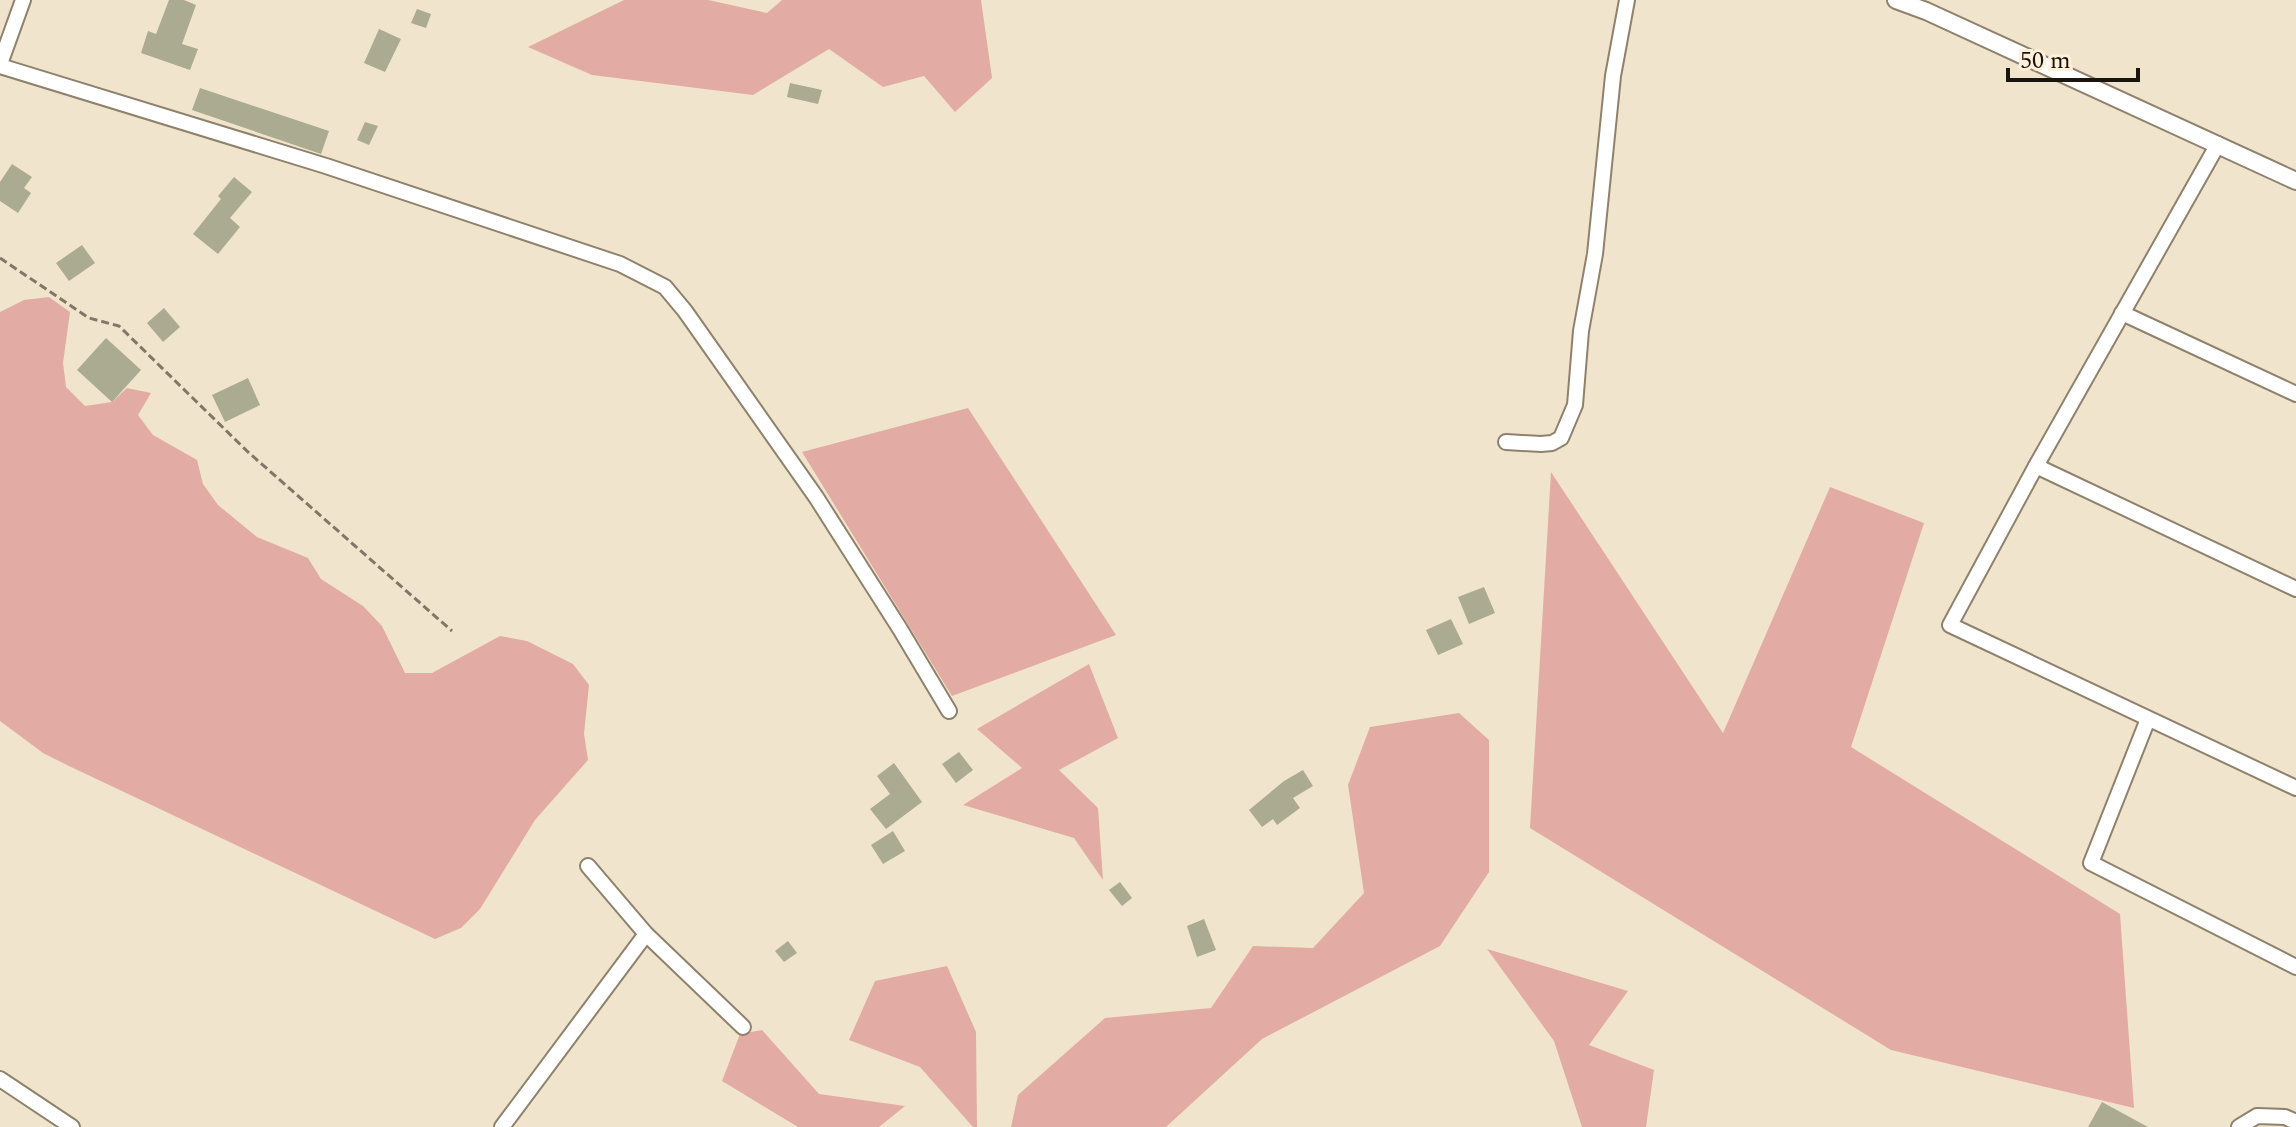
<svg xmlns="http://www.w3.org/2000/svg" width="2296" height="1127" font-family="Spectral,serif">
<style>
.green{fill:#e2aca4}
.building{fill:#abab92}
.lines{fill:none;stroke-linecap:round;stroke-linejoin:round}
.minor-casing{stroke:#8f826d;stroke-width:18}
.tertiary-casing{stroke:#8f826d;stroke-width:20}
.path{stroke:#807767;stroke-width:3;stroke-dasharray:8 4;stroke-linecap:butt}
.minor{stroke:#fff;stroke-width:14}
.tertiary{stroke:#fff;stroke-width:16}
</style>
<rect width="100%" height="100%" fill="#f1e4cc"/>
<g class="green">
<path d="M624 0H708L767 13 782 0H981L992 78 955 112 924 76 883 87 829 49 753 95 592 75 528 47Z"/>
<path d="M49 297 70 312 63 363 66 387 85 406 112 402 127 388 151 393 138 415 153 435 197 460 203 484 218 505 257 537 308 558 321 579 363 606 382 626 405 673H432L500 636 527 641 573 664 589 685 584 734 588 760 535 820 480 909 461 928 435 939 69 766 43 753 0 721V312L24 300Z"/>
<path d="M968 408 1116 635 952 696 802 452Z"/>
<path d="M1551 472 1723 733 1830 487 1924 523 1851 747 2120 914 2134 1108 1891 1050 1530 828Z"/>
<path d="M1089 664 1118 738 1059 770 1098 808 1103 880 1074 838 963 805 1022 768 977 729Z"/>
<path d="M1459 713 1489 740V872L1440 946 1262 1039 1166 1127H1011L1018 1095 1105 1018 1211 1008 1253 946 1313 948 1364 893 1348 785 1370 727Z"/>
<path d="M1487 949 1628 991 1589 1045 1654 1070 1646 1127H1582L1554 1041Z"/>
<path d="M947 966 976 1032 977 1127H973L920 1067 849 1040 875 981Z"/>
<path d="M762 1030 819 1094 905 1106 879 1127H798L722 1081 740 1034Z"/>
</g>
<g class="building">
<path d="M169 0H184L196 5 182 44 198 49 190 70 141 53 148 31 156 34Z"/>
<path d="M417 9 431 14 426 28 411 23Z"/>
<path d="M379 29 401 39 385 72 364 63Z"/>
<path d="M790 83 822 90 818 104 787 97Z"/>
<path d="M200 88 329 131 321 154 192 110Z"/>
<path d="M365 122 378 126 369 145 357 140Z"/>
<path d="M12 164 32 177 24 188 31 193 18 213 0 201V182Z"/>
<path d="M234 177 252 192 230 218 240 227 218 254 193 234 221 199 218 196Z"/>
<path d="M82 245 95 263 69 281 56 263Z"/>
<path d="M164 308 180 327 163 342 147 323Z"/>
<path d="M106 338 141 370 112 402 77 370Z"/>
<path d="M248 378 260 405 225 422 212 395Z"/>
<path d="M1484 587 1495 613 1469 624 1458 597Z"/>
<path d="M1451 619 1463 644 1438 655 1426 630Z"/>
<path d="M959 752 973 770 956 783 942 764Z"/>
<path d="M894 763 922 802 886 829 870 809 890 794 877 776Z"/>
<path d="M1303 770 1313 786 1293 798 1300 808 1277 825 1273 819 1262 827 1249 810 1284 781Z"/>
<path d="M893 831 905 851 883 864 871 845Z"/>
<path d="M1120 882 1132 898 1122 906 1109 890Z"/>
<path d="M1204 919 1216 950 1197 957 1187 926Z"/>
<path d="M788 941 797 953 784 962 775 951Z"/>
<path d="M2102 1102 2148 1127H2088Z"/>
</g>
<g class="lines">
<g class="minor-casing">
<g id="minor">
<path d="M0 64 23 0"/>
<path d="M0 66 326 166 620 264 665 287 685 311 816 497 900 629 949 711"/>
<path d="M2218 144 2036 466 1950 625 2296 788"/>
<path d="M2122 313 2296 394"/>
<path d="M1506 442 1541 444 1552 443 1561 438 1575 405 1581 331 1595 254 1613 76 1627 0"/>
<path d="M2036 466 2296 589"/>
<path d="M2148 719 2091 863 2296 967"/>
<path d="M588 866 646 934 743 1027"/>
<path d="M0 1079 72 1127"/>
<path d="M502 1127 646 934"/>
<path d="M2239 1127 2257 1116 2285 1117 2296 1122"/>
</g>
</g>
<g class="tertiary-casing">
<path id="tertiary" d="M1896 0 1926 11 2296 181"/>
</g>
<path class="path" d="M0 258 89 318 119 326 248 452 452 631"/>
<use href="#minor" class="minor"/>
<use href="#tertiary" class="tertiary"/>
</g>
<path d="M2008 68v12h130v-12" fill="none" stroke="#1a150c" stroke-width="4"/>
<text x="2020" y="68" font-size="24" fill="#1a150c" stroke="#fff1d9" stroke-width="6" paint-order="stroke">50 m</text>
</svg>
